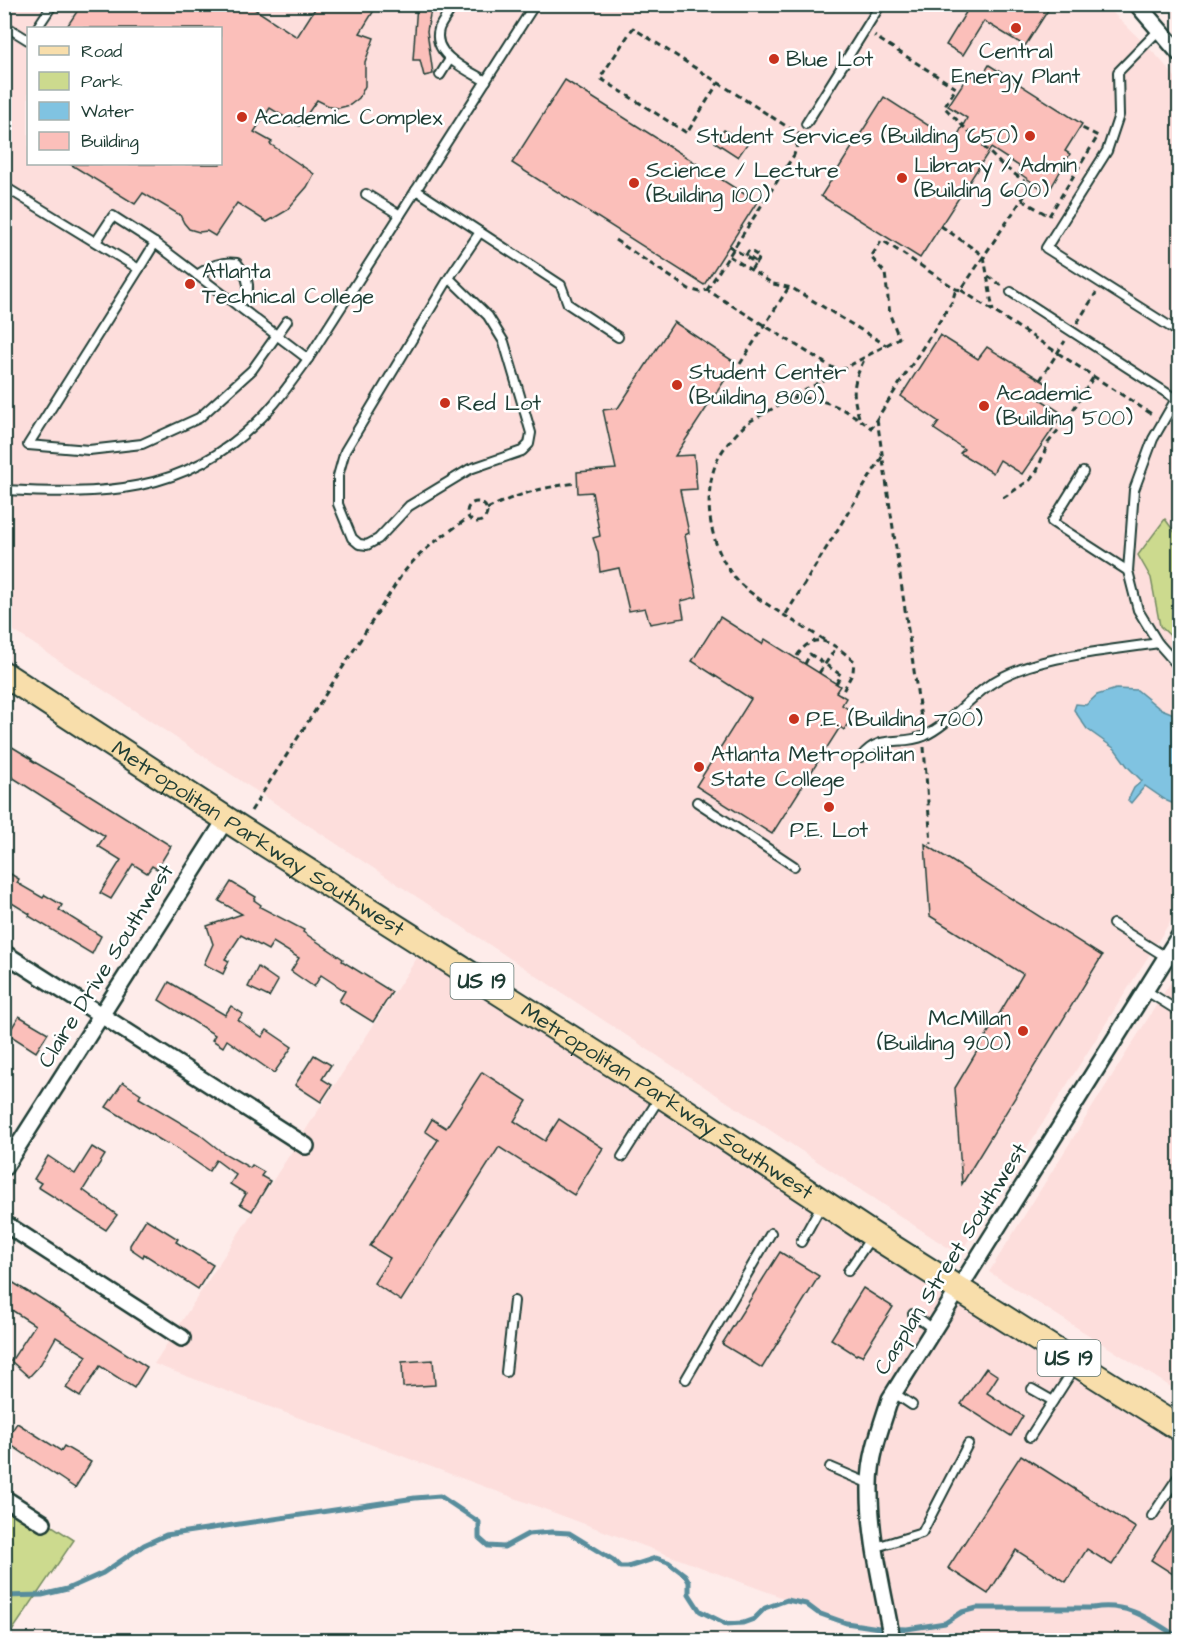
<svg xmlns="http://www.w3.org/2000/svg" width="1184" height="1645" font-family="'Architects Daughter',sans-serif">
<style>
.built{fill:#fddedc;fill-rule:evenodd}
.green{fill:#ccda8e;stroke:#768c61;stroke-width:1.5}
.water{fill:#80c3e1;stroke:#598d9c;stroke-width:1.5}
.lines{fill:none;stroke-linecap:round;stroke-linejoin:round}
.stream{stroke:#598d9c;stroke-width:5}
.building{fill:#fbbfba;stroke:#1f3d34;stroke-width:1.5}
.service-casing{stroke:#1f3d34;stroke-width:12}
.minor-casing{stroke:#1f3d34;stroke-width:20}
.primary-casing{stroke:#1f3d34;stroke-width:28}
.path{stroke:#1f3d34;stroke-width:3;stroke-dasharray:6 4.5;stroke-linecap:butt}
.service{stroke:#fff;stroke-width:8}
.minor{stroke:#fff;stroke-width:15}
.primary{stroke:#f8deab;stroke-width:24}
.path-bridge{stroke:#1f3d34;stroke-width:3;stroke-dasharray:6 4.5;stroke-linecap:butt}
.poi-dot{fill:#c8321e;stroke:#fff;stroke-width:2}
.labels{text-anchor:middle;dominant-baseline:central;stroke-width:5;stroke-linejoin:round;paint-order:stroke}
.shield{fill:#fff;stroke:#627771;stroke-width:1.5}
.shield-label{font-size:21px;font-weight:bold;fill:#1f3d34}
.poi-label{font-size:22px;fill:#1f3d34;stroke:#fff;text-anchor:start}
.street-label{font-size:22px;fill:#1f3d34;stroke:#fff}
</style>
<rect width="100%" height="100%" fill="#feecea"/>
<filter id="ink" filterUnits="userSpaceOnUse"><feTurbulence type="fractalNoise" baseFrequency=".0167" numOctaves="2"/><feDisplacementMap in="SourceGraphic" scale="12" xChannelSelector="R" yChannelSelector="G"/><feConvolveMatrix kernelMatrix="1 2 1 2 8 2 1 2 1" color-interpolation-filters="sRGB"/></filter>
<g filter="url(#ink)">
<g class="built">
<path d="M4 5H1105L1159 58 1179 82V908L959 1255 5 625ZM28 28H220V164H28Z"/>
<path d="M428 941 1179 1425V1640H897L154 1364Z"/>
<path d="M1179 969V1392L989 1272Z"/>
</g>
<g class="green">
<path d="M1165 519 1179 538V644L1160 626 1151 578 1138 555Z"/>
<path d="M4 1495 74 1540 6 1640H4Z"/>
</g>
<path class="water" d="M1116 689 1137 690 1159 708 1179 716V806L1167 801 1145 786 1131 803 1128 800 1134 788 1142 781 1128 767 1115 749 1087 729 1074 710 1076 704 1086 705 1097 695Z"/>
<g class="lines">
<path class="stream" d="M4 1596 42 1595 67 1589 103 1573 144 1545 166 1535 415 1498 440 1496 479 1522V1538L488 1546 504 1547 528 1534 552 1532 569 1533 613 1560 620 1567H628L656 1558 668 1562 685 1575 689 1582V1594L700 1611 726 1624 743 1623 754 1619 765 1608 787 1600 806 1604 818 1613 846 1623 879 1628 907 1629 945 1623 962 1612 977 1608H1093C1129 1602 1150 1620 1180 1638"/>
</g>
<g class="building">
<path d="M82 4H247L297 37 318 4H378L360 33 374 38 365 62V86L359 98 350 105 339 108 331 107 317 100 299 126 270 108 254 132 272 142 270 144 314 174 307 187 286 211 267 222 237 203 215 236 207 231 199 232 189 229 184 223 180 215 143 193 135 204 70 164H220V28H66Z"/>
<path d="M417 4H432L427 31 433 74 424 76 420 60H413Z"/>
<path d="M971 4H1052L1025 46 984 21 963 55 946 45Z"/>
<path d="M989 65 1082 124 1065 151 1070 154 1048 193 1019 173 1022 168 991 148 920 258 821 196 884 97 954 142 967 118 948 106 969 74 980 80Z"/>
<path d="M565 80 757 202 704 285 512 163Z"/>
<path d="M724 130 747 144 738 157 715 142Z"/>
<path d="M674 322 736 363 675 456 694 455 697 489 680 490 689 533 685 535 697 597 681 601 684 618 650 624 645 608 629 611 619 568 600 572 598 553 593 538 600 536 592 492 578 493 577 472 616 469 603 410 618 408Z"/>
<path d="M940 335 978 359 987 347 1049 385 1040 399 1063 414 1022 474 1000 460 993 473 960 453 964 449 934 429 939 422 901 396Z"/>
<path d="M720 617 762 644 765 639 840 686 836 692 846 698 842 705 854 713 844 730 840 727 772 834 696 786 751 699 692 661Z"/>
<path d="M4 742 32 759 31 760 77 787 171 846 157 869 152 866 147 873 133 864 111 899 100 893 121 860 98 846 105 836 4 772Z"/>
<path d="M925 844 1102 956 962 1184 955 1088 1023 974 930 916Z"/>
<path d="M4 870 19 879 17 883 43 898 45 895 62 905 59 910 101 936 92 954 29 916 30 914 7 900 4 903Z"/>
<path d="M231 882 256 897 254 900 261 905 260 907 304 930 303 932 343 959 342 961 392 992 373 1022 339 1001 345 991 321 975 314 987 291 971 299 958 273 942 268 950 241 935 225 959 229 961 223 974 204 964 213 944 207 926 242 914 219 901Z"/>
<path d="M258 967 278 981 269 997 248 987Z"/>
<path d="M169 982 225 1015 231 1006 243 1014 238 1020 262 1037 267 1030 292 1047 274 1073 227 1040 223 1047 212 1040 215 1035 159 1000Z"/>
<path d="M19 1016 48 1033 36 1052 8 1034Z"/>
<path d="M314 1055 331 1065 322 1079 332 1085 321 1102 295 1085Z"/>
<path d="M482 1072 527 1101 514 1121 545 1141 559 1119 603 1148 574 1195 499 1147 401 1301 374 1283 390 1258 370 1246 438 1140 425 1131 432 1119 446 1128Z"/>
<path d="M123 1082 141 1094 139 1098 198 1133 222 1152 250 1168 252 1165 264 1172 261 1176 270 1181 252 1211 240 1204 246 1194 230 1184 236 1175 216 1160 209 1171 168 1143 167 1144 106 1107Z"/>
<path d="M92 1147 105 1155 83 1190 117 1215 106 1230 38 1187 41 1183 34 1179 48 1156 75 1174Z"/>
<path d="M146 1219 178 1239 176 1242 213 1265 198 1289 144 1254 143 1257 130 1248V1245Z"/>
<path d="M780 1252 819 1276 762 1368 722 1344Z"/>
<path d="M4 1277 33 1295 34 1294 147 1367 134 1388 100 1366 80 1397 66 1388 87 1356 56 1337 40 1365 29 1377 11 1361 35 1325 4 1305Z"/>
<path d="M863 1288 893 1307 862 1356 857 1354 856 1355 831 1339Z"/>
<path d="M433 1360 435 1385 403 1387 402 1362Z"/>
<path d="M986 1368 998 1376 987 1393 1023 1416 1011 1436 961 1404Z"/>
<path d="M17 1423 61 1451 64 1446 91 1462 75 1488 5 1441Z"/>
<path d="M1021 1455 1136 1528 1112 1565 1087 1549 1066 1582 1016 1550 988 1594 948 1568Z"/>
<path d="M1179 1516V1578L1151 1560Z"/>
</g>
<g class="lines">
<g class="service-casing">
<g id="service">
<path d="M454 4C450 12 442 21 439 29 431 55 469 71 486 81"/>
<path d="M4 25 28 40"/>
<path d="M37 28 53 4"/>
<path d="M1159 30 1118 72 1119 115 1107 151 1046 248 1180 333"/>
<path d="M440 75 450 59"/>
<path d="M806 124 881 4"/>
<path d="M10 190 139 269 155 243"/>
<path d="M416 190 561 285 568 304 618 337"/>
<path d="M366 194 400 215"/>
<path d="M96 242 113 216 155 243 308 359"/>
<path d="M139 269 28 445 89 450 142 444 199 418 252 370 287 321"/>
<path d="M197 275C211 266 220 261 237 263 249 278 254 292 238 306"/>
<path d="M449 278 488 316 504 342 531 433 529 444 522 451 470 469 409 506 378 539 367 545 359 544 352 538 338 504V476L345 451 449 278 480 232"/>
<path d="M1011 292 1176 399 1180 395"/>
<path d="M1083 472 1052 522 1128 571 1138 610 1158 643"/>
<path d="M4 490C101 495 182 495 256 423 276 404 292 381 308 359L535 4"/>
<path d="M1128 571 1134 490 1153 439 1176 399"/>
<path d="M861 757C879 733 901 746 924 736 952 723 970 695 997 680 1040 655 1108 651 1158 643L1180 668"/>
<path d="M697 802 794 866"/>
<path d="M1113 924 1166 957"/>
<path d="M1145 990 1180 1012"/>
<path d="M622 1157 660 1097"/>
<path d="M801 1242 822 1204"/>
<path d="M848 1271 870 1239"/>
<path d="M913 1314 933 1329"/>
<path d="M506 1372 514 1301"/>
<path d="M686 1379 771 1233"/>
<path d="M1032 1389 1053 1401"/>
<path d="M894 1393 912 1405"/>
<path d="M1030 1437 1075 1367"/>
<path d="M830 1467 870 1484"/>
<path d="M1152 1516 1180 1474"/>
<path d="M876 1547 922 1533 968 1444"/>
</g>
</g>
<g class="minor-casing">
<g id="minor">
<path d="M1137 4 1180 54"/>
<path d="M4 953 306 1146"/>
<path d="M4 1168 226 819"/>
<path d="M4 1223 182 1338"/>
<path d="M4 1498 43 1523"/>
<path d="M892 1640C883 1589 869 1537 870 1485 870 1455 881 1427 890 1399L1180 935"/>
</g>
</g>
<g class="primary-casing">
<g id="primary">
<path id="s1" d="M4 674 240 828 661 1095 873 1235 1180 1429"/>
</g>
</g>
<g class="path">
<path d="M1022 200 1049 216 1098 136 1080 127"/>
<path d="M941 226 984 256 993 311"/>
<path d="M615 240 689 289 700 292 707 290 838 371"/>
<path d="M729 256 773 284 792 288 886 345"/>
<path d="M751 270 756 262 746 255 749 250 760 257"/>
<path d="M988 276 1002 286"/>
<path d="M707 290 794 155 800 135 633 28 600 78 687 133 718 83"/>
<path d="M961 290 1153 415"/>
<path d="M1077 323 1096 293"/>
<path d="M740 364 789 287"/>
<path d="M1040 380 1065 341"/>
<path d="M792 398C824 397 847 409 871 428L952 302 956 289"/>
<path d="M859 417C851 391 853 382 865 358"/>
<path d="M877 419 922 725"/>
<path d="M1173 429 1180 433"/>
<path d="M1003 498 1030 480 1037 471 1048 443 1070 415 1094 376"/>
<circle cx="477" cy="512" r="10"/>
<path d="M487 509C517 494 544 487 577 483"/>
<path d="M786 614 882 457"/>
<path d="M824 640C800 624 751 598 734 577 710 546 702 500 716 463 722 448 735 435 747 423L899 338 890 315 885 273 871 257 882 240 956 289 961 290 1031 186 1002 165 944 107 956 88 874 36"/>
<path d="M797 656C815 628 834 644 854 661L853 672 841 695"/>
<path d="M805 664 810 654 841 675 836 684"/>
<path d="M819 673 836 648"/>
<path d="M924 747 931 844"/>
<path d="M251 811 401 576C421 549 442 537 468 518"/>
</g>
<use href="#service" class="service"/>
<use href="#minor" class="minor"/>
<use href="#primary" class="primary"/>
<path class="path-bridge" d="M729 246 756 263 760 257"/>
</g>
</g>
<g class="poi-dot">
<circle cx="1016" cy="28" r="6"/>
<circle cx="774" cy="59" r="6"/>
<circle cx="242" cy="117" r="6"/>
<circle cx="1030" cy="136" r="6"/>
<circle cx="902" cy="178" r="6"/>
<circle cx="634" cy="183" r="6"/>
<circle cx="190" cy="284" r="6"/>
<circle cx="677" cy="385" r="6"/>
<circle cx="445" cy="403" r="6"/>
<circle cx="984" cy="406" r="6"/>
<circle cx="794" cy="719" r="6"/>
<circle cx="699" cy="767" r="6"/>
<circle cx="829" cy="807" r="6"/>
<circle cx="1023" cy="1031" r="6"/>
</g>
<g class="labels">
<g class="shield">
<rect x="450.5" y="963" width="63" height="36" rx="4.5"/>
<rect x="1037.5" y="1340" width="63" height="36" rx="4.5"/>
</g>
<g class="shield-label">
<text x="482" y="981">US 19</text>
<text x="1069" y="1358">US 19</text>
</g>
<g class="poi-label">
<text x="1016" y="51" text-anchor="middle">Central<tspan x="1016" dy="25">Energy Plant</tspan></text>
<text x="786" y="59">Blue Lot</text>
<text x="254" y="117">Academic Complex</text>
<text x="1018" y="136" text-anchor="end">Student Services (Building 650)</text>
<text x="914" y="165">Library / Admin<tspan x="914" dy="25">(Building 600)</tspan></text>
<text x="646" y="170">Science / Lecture<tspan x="646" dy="25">(Building 100)</tspan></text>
<text x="202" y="271">Atlanta<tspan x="202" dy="25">Technical College</tspan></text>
<text x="689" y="372">Student Center<tspan x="689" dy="25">(Building 800)</tspan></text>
<text x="996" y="393">Academic<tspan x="996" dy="25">(Building 500)</tspan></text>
<text x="457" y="403">Red Lot</text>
<text x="806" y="719">P.E. (Building 700)</text>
<text x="711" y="754">Atlanta Metropolitan<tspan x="711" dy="25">State College</tspan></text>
<text x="829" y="830" text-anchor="middle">P.E. Lot</text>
<text x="1011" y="1018" text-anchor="end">McMillan<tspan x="1011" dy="25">(Building 900)</tspan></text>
</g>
<g class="street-label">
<text stroke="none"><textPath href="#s1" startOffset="303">Metropolitan Parkway Southwest</textPath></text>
<text transform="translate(106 966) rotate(-58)">Claire Drive Southwest</text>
<text stroke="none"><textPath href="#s1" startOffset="789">Metropolitan Parkway Southwest</textPath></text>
<text transform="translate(951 1259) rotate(-58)">Casplan Street Southwest</text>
</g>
</g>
<rect width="1184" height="1645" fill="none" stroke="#fff" stroke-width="24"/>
<rect x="12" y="12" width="1160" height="1621" fill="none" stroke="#1f3d34" stroke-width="2" filter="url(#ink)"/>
<rect x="27" y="27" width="195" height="138" fill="#ffffff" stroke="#a5b1ae" stroke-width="1.5"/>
<rect x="39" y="46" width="30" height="9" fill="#f8deab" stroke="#a5b1ae" stroke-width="1.5"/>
<text x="81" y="57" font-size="18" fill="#1f3d34">Road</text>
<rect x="39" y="72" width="30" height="18" fill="#ccda8e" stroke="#a5b1ae" stroke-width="1.5"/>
<text x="81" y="87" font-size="18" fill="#1f3d34">Park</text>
<rect x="39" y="102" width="30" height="18" fill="#80c3e1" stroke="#a5b1ae" stroke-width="1.5"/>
<text x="81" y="117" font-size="18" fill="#1f3d34">Water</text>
<rect x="39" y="132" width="30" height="18" fill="#fbbfba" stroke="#a5b1ae" stroke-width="1.5"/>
<text x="81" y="147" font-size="18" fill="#1f3d34">Building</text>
</svg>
